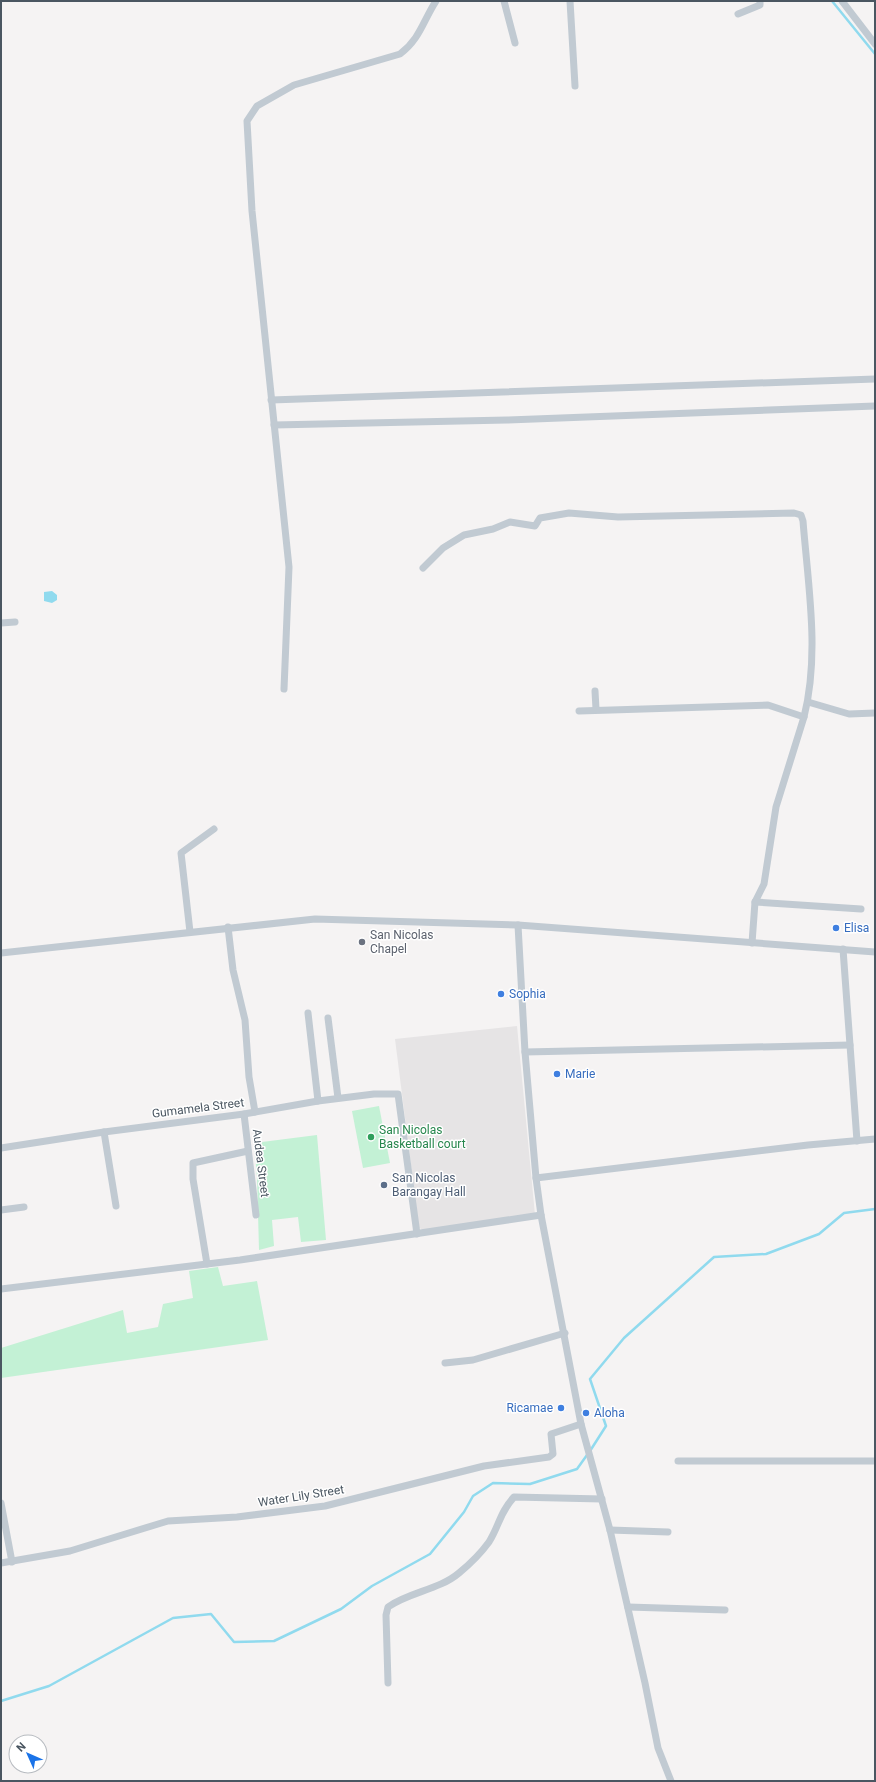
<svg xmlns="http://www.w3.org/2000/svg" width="876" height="1782" font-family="Roboto,sans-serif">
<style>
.education{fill:#e6e4e5}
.green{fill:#c3f1d5}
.water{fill:#90daee}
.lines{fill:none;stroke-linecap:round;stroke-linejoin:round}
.stream{stroke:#90daee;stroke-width:2.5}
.street{stroke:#c1cad2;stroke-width:7}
.shop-dot{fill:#3f7fe0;stroke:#fff;stroke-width:1.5}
.worship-dot{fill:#6b7280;stroke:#fff;stroke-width:1.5}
.leisure-dot{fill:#2e9e5b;stroke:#fff;stroke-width:1.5}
.service-dot{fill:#5c6f8a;stroke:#fff;stroke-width:1.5}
.labels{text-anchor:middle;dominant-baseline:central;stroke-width:3;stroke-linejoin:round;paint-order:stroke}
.shop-label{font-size:12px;fill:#366cbe;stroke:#fff;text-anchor:start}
.worship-label{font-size:12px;fill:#5b616d;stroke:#fff;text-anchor:start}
.street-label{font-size:12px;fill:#4a5661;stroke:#fff}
.leisure-label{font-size:12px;fill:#27864d;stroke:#fff;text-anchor:start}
.service-label{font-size:12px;fill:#4e5e75;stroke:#fff;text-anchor:start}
</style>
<rect width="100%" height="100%" fill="#f5f3f3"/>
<path class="education" d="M517 1026 535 1215 426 1231 419 1228 395 1039Z"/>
<g class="green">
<path d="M379 1106 390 1163 363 1168 352 1111Z"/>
<path d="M317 1135 326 1240 301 1242 298 1217 272 1220 274 1246 259 1250 257 1177 254 1143Z"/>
<path d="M218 1267 223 1286 257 1281 268 1340 1 1378V1348L123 1310 127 1333 158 1327 163 1304 193 1298 189 1271Z"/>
</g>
<path class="water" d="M52 591 57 595V600L52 603 44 601V592Z"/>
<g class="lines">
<g class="stream">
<path d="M832 1 875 54"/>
<path d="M590 1451 606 1426 590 1379 624 1338 714 1257 766 1254 819 1234 844 1213 875 1209"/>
<path d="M1 1701 49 1686 173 1618 211 1614 234 1642 274 1641 341 1609 372 1586 430 1554 464 1512 473 1496 493 1483 530 1484 577 1469 587 1455"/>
</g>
<g class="street">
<path d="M504 1 515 43"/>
<path d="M570 1 575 86"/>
<path d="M842 1 875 44"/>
<path d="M738 14 760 5V1"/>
<path d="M271 400 875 379"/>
<path d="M274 425 507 420 875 406"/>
<path d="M423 568 443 548 464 535 493 529 510 522 535 526 540 518 569 513 618 517 794 513 801 515 803 521C808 585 820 654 804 717L776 807 764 884 755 902 752 943"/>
<path d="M1 623 15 622"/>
<path d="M284 689 289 567 252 211 247 121 257 106 294 85 400 54C420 39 423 21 436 1"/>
<path d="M595 691 596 709"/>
<path d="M808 702 849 714 875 713"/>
<path d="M579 711 768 705 804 717"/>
<path d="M755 902 861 909"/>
<path d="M518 925 525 1052 536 1178 541 1215 581 1424 610 1530 645 1683 658 1748 671 1781"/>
<path d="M228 927 233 970 245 1020 249 1077 255 1112"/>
<path d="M190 932 181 853 214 829"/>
<path d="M843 949 857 1141"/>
<path d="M1 953 315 919 518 925 875 952"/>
<path d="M308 1013 318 1101"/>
<path d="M328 1018 338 1098"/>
<path d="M525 1052 850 1045"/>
<path d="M244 1114 256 1215"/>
<path d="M104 1132 116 1206"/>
<path d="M1 1148 104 1132 244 1114 318 1101 374 1094H398L417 1234"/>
<path d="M536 1178 808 1145 875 1139"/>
<path d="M1 1210 24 1207"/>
<path d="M207 1264 193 1179V1163L248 1151"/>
<path d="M1 1289 240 1260 541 1215"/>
<path d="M445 1363 473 1360 565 1333"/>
<path d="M678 1461H875"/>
<path d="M1 1503 12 1562"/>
<path d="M610 1530 668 1532"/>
<path d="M1 1563 70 1551 168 1521 237 1517 325 1506 484 1466 549 1457 553 1454 551 1434 581 1424"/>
<path d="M628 1607 725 1610"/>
<path d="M388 1683 386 1615 388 1607C409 1592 439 1590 459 1573 470 1564 481 1553 489 1542 499 1526 500 1512 514 1497L602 1499"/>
</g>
</g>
<g class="shop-dot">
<circle cx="836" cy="928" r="4"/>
<circle cx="501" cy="994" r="4"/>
<circle cx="557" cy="1074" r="4"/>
<circle cx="561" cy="1408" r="4"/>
<circle cx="586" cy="1413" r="4"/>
</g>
<circle class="worship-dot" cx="362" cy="942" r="4"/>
<circle class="leisure-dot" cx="371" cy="1137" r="4"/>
<circle class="service-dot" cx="384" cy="1185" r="4"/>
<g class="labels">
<g class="shop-label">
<text x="844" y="928">Elisa</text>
<text x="509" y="994">Sophia</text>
<text x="565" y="1074">Marie</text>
<text x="553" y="1408" text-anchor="end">Ricamae</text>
<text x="594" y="1413">Aloha</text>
</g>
<g class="worship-label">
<text x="370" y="935">San Nicolas<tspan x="370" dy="14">Chapel</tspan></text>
</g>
<g class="street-label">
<text transform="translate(198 1108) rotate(-7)">Gumamela Street</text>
<text transform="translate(261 1163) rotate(83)">Audea Street</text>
<text transform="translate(301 1496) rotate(-9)">Water Lily Street</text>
</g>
<g class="leisure-label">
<text x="379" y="1130">San Nicolas<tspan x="379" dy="14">Basketball court</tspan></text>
</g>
<g class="service-label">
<text x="392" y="1178">San Nicolas<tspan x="392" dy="14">Barangay Hall</tspan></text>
</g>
</g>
<rect width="876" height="1782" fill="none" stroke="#4a5661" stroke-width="4"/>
<g transform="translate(28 1754) rotate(315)"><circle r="19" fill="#ffffff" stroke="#b7bbc0"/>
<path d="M0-3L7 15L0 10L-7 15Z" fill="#1a73e8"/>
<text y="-6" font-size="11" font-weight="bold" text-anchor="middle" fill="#4a5661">N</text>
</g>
</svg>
